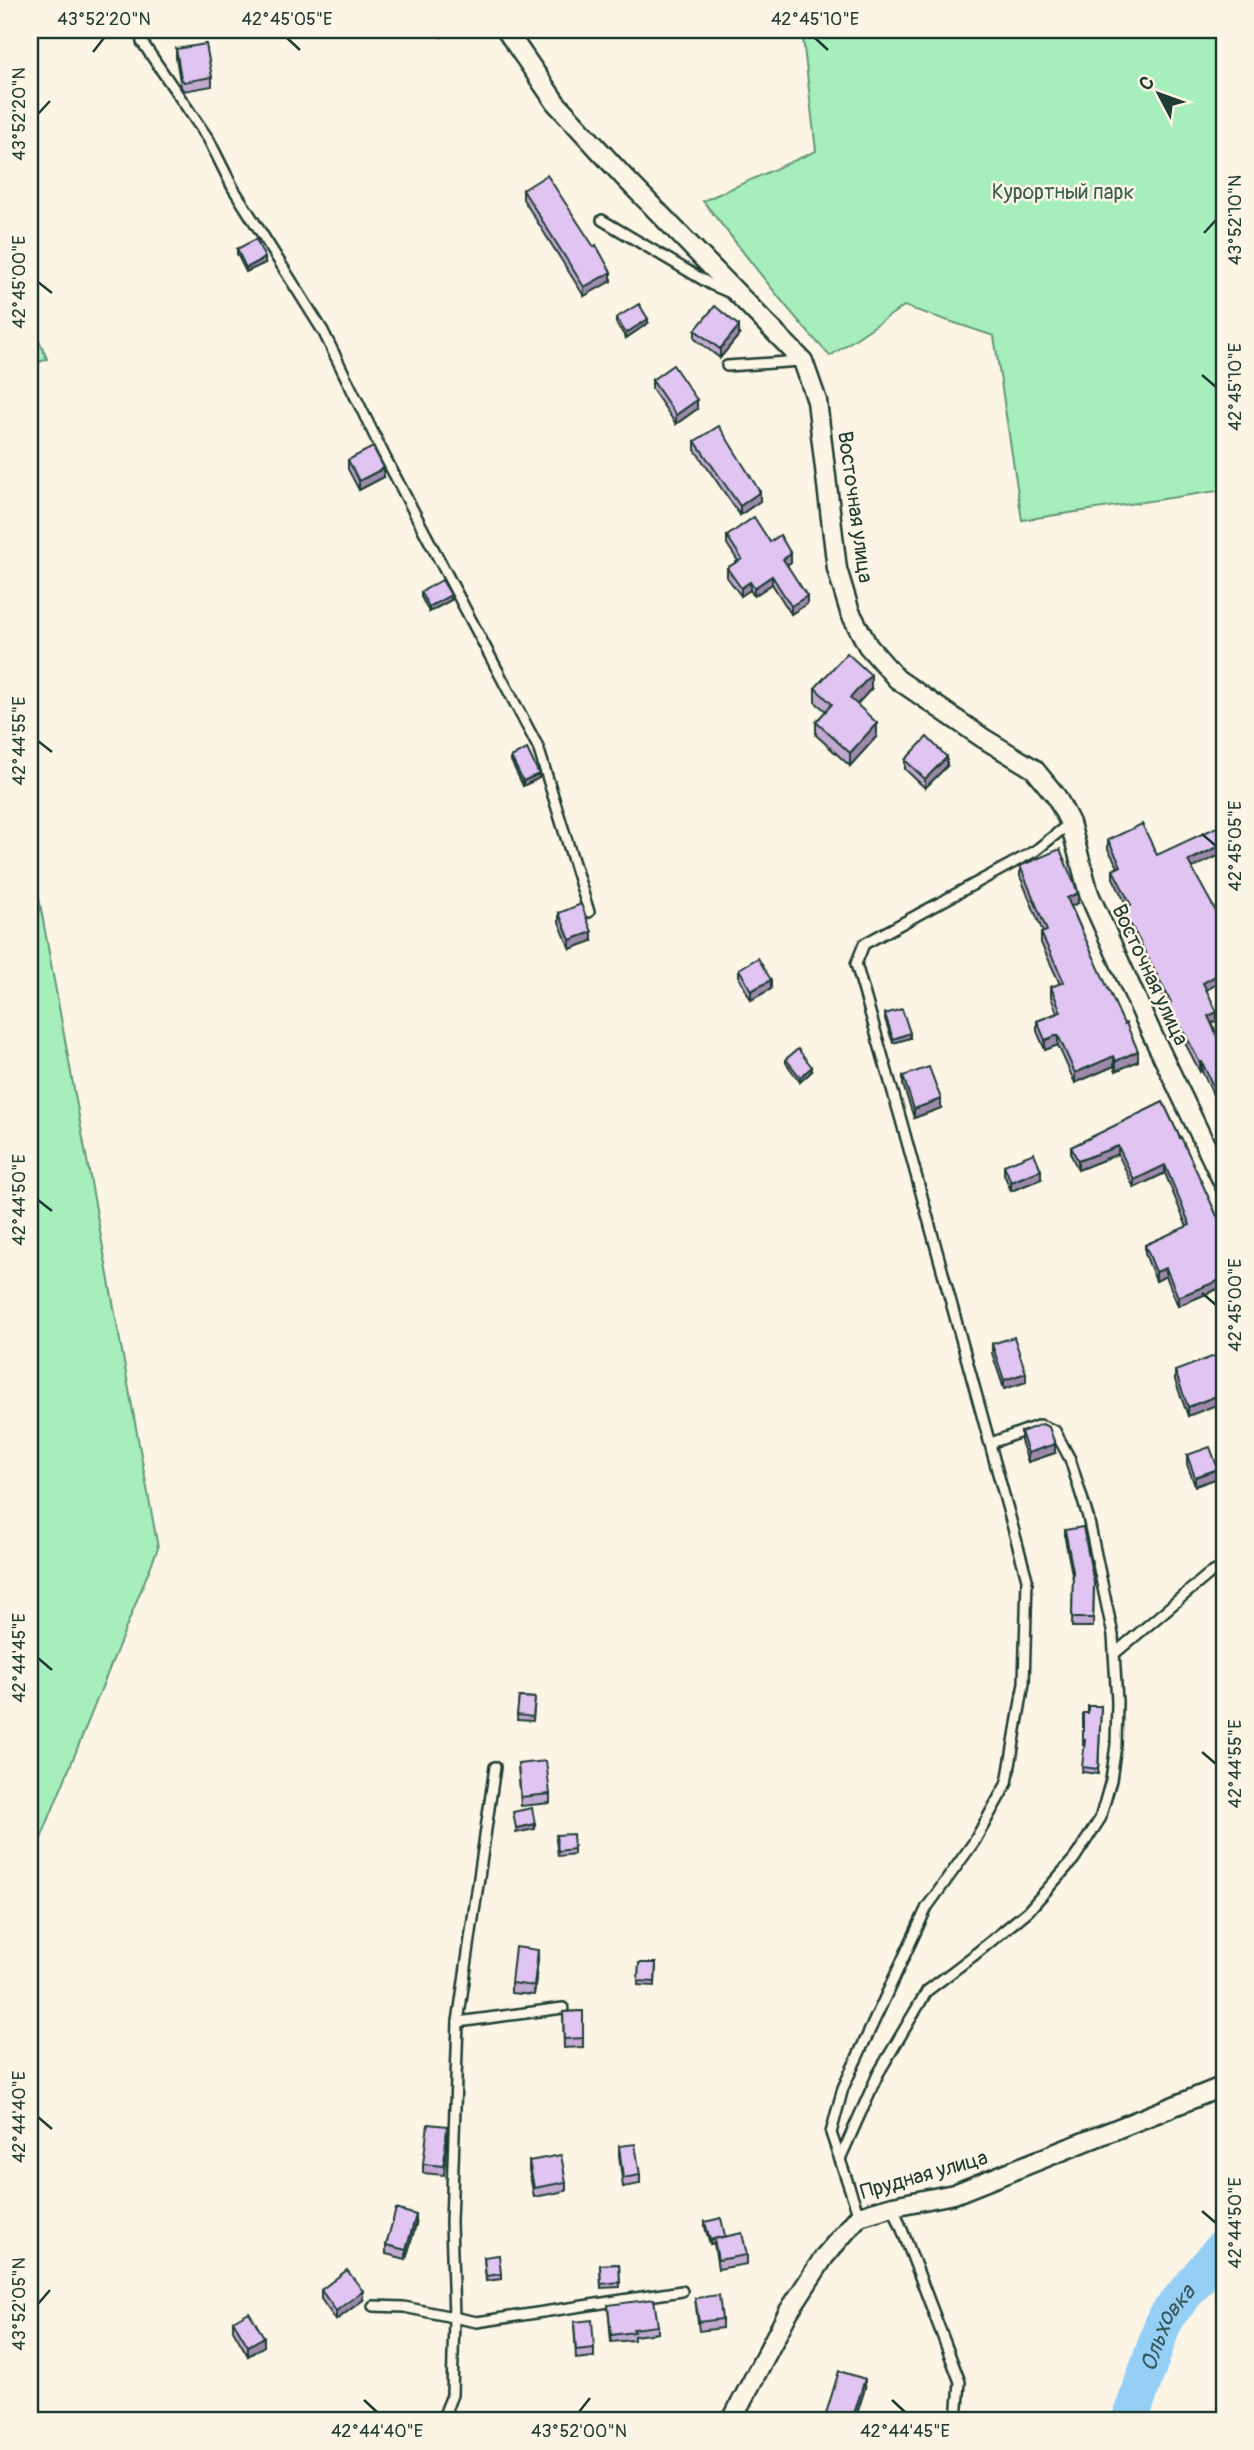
<svg xmlns="http://www.w3.org/2000/svg" width="1254" height="2450" font-family="Pangolin,sans-serif">
<style>
.green{fill:#a6eebb;stroke:#629678;stroke-width:2}
.lines{fill:none;stroke-linecap:round;stroke-linejoin:round}
.river{stroke:#95cff5;stroke-width:37}
.lane-casing{stroke:#1f3d34;stroke-width:14}
.street-casing{stroke:#1f3d34;stroke-width:23}
.lane{stroke:#fcf5e5;stroke-width:9}
.street{stroke:#fcf5e5;stroke-width:18}
.wall{fill:#c1a9d0;stroke:#1f3d34;stroke-width:2}
.shaded-wall{fill:#9d89a9;stroke:#1f3d34;stroke-width:2}
.building{fill:#e0c4f2;stroke:#1f3d34;stroke-width:2}
.ticks{fill:none;stroke:#1f3d34;stroke-width:2.5}
.labels{text-anchor:middle;dominant-baseline:central;stroke-width:5;stroke-linejoin:round;paint-order:stroke}
.park-label{font-size:21px;fill:#3a604f;stroke:#fcf5e5}
.street-label{font-size:21px;fill:#1f3d34;stroke:#fcf5e5}
.water-label{font-size:23px;font-style:italic;fill:#375a5b;stroke:#fcf5e5}
.neatline{fill:none;stroke:#1f3d34;stroke-width:2.5}
.ticks-label{font-size:18px;text-anchor:middle;fill:#1f3d34}
</style>
<rect width="100%" height="100%" fill="#fcf5e5"/>
<filter id="ink" filterUnits="userSpaceOnUse"><feTurbulence type="fractalNoise" baseFrequency=".0143" numOctaves="2"/><feDisplacementMap in="SourceGraphic" scale="14" xChannelSelector="R" yChannelSelector="G"/><feConvolveMatrix kernelMatrix="1 2 1 2 8 2 1 2 1" color-interpolation-filters="sRGB"/></filter>
<g filter="url(#ink)">
<g class="green">
<path d="M802 30H1224V490L1022 520 994 336 904 306 830 356C784 308 745 253 703 201L816 151Z"/>
<path d="M30 319 47 359 30 366Z"/>
<path d="M30 849 158 1548 40 1841 33 1931 30 1930Z"/>
</g>
<g class="lines">
<path class="river" id="s1" d="M1130 2420 1165 2318 1224 2246"/>
<g class="lane-casing">
<g id="lane">
<path d="M139 30 142 42 209 140 233 188 323 331 386 459 538 747 589 912"/>
<path d="M602 220 710 284 731 293"/>
<path d="M727 366 801 361"/>
<path d="M1114 1654 1209 1574 1224 1567"/>
<path d="M458 2022 563 2008"/>
<path d="M840 2159 878 2074 927 1991 973 1956 1028 1911 1074 1859 1100 1819 1111 1780 1116 1745 1117 1702 1113 1635 1088 1517 1070 1459 1055 1431 1040 1425 991 1443"/>
<path d="M893 2206 960 2382 957 2420"/>
<path d="M859 2216 831 2133 843 2088 927 1907 974 1842 1007 1783 1024 1683 1027 1579 901 1120 856 964 864 944 1035 851 1070 823"/>
<path d="M373 2306 404 2307 477 2322 682 2291"/>
<path d="M442 2420 452 2395 454 2318 451 2222 458 2022 495 1767"/>
</g>
</g>
<g class="street-casing">
<g id="street">
<path d="M506 30 556 103 623 176 803 361 817 401 837 569 850 612 868 646 897 679 983 738 1034 769 1056 796 1070 823 1089 894 1151 1032 1224 1184"/>
<path d="M732 2420 789 2311 824 2257 859 2216 893 2206 954 2194 1224 2086"/>
</g>
</g>
<use href="#lane" class="lane"/>
<use href="#street" class="street"/>
</g>
<g class="wall">
<path d="M176 49 212 77V86L184 91 181 87 176 58Z"/>
<path d="M523 190 611 281 584 296 523 199Z"/>
<path d="M237 249 265 263 246 272 237 254Z"/>
<path d="M616 318 648 323 626 338 616 323Z"/>
<path d="M695 330 739 335 720 358 695 339Z"/>
<path d="M652 380 697 409 676 424 652 389Z"/>
<path d="M695 441 760 501 740 515 695 450Z"/>
<path d="M348 460 384 477 359 490 348 469Z"/>
<path d="M727 536 770 542 791 562 787 565 807 604 791 614 772 584 754 596 750 590 741 596 727 577V568L738 561 727 544Z"/>
<path d="M421 592 451 600 429 612 421 597Z"/>
<path d="M815 688 871 689 857 704 877 736 850 766 816 735V722L826 711 815 702Z"/>
<path d="M511 757 539 778 523 786 511 761Z"/>
<path d="M905 760 947 766 925 788 905 769Z"/>
<path d="M1224 837V853L1192 868 1224 980 1206 990 1217 1021 1212 1023 1224 1051 1223 1116 1202 1071 1200 1072 1182 1037 1177 1039 1165 1013V1005L1167 1004 1131 933 1126 935 1119 919V910L1127 906 1113 878V870L1118 867 1108 849V840L1157 855Z"/>
<path d="M1020 866 1078 903 1071 906 1138 1061 1116 1071 1114 1066 1075 1083 1058 1045 1045 1050 1037 1031V1021L1057 1013 1051 997V987L1060 984 1041 943V933L1043 932 1020 876Z"/>
<path d="M559 913 592 941 570 949 559 922Z"/>
<path d="M739 969 771 989 751 1000 739 978Z"/>
<path d="M885 1014 910 1038 893 1043 885 1019Z"/>
<path d="M786 1059 812 1071 800 1082 786 1063Z"/>
<path d="M903 1076 941 1108 914 1118 903 1085Z"/>
<path d="M1163 1102 1217 1216 1224 1225V1296L1220 1288 1178 1306 1166 1276 1156 1281 1145 1254V1245L1187 1227 1165 1173 1134 1188 1118 1154 1078 1170 1071 1155V1147Z"/>
<path d="M1004 1165 1041 1179 1011 1191 1004 1174Z"/>
<path d="M992 1344 1026 1382 1004 1389 992 1353Z"/>
<path d="M1175 1371 1224 1373 1188 1416 1175 1380Z"/>
<path d="M1021 1432 1055 1453 1028 1462 1021 1441Z"/>
<path d="M1187 1455 1218 1478 1195 1486 1187 1464Z"/>
<path d="M1065 1530 1094 1583 1093 1627H1072L1073 1579 1065 1539Z"/>
<path d="M519 1697 535 1698 533 1721 517 1720Z"/>
<path d="M1101 1706 1098 1774 1082 1772 1085 1745H1083V1713H1088Z"/>
<path d="M518 1764 550 1794V1803L521 1806Z"/>
<path d="M556 1840 574 1849V1854L558 1856Z"/>
<path d="M538 1959 534 1995 511 1993V1983Z"/>
<path d="M639 1963H656L655 1986 638 1985Z"/>
<path d="M583 2011V2047L564 2048 563 2012Z"/>
<path d="M447 2135 444 2175 423 2173V2164Z"/>
<path d="M619 2146 640 2175V2184L623 2187 619 2155Z"/>
<path d="M529 2161 566 2182V2191L534 2197 529 2170Z"/>
<path d="M705 2222 725 2237 747 2255V2264L718 2269 714 2243 710 2244 705 2227Z"/>
<path d="M416 2224 406 2259 386 2254V2245Z"/>
<path d="M484 2257 501 2274V2279L486 2281Z"/>
<path d="M619 2264 620 2287 601 2288 600 2265Z"/>
<path d="M321 2290 363 2300 336 2320 321 2299Z"/>
<path d="M695 2298 722 2319V2328L699 2331Z"/>
<path d="M608 2305 658 2326V2333L634 2336V2340L611 2342Z"/>
<path d="M233 2321 264 2346 248 2356 233 2330Z"/>
<path d="M574 2322 594 2348V2357L576 2359Z"/>
<path d="M865 2388 855 2420H825V2417Z"/>
</g>
<g class="shaded-wall">
<path d="M441 30H456L441 37Z"/>
<path d="M265 258V263L246 272V268Z"/>
<path d="M611 272V281L584 296V287Z"/>
<path d="M648 319V323L626 338V333Z"/>
<path d="M739 326V335L720 358V349Z"/>
<path d="M697 400V409L676 424V415Z"/>
<path d="M384 468V477L359 490V481Z"/>
<path d="M760 492V501L740 515V506Z"/>
<path d="M791 554V562L783 567V559Z"/>
<path d="M772 576V584L754 596V588Z"/>
<path d="M750 582V590L741 596V588Z"/>
<path d="M451 595V600L429 612V607Z"/>
<path d="M807 596V604L791 614V606Z"/>
<path d="M871 675V689L850 712V698Z"/>
<path d="M877 723V736L850 766V753Z"/>
<path d="M947 757V766L925 788V779Z"/>
<path d="M539 774V778L523 786V781Z"/>
<path d="M1224 844V853L1188 870V861Z"/>
<path d="M1078 893V903L1067 908V898Z"/>
<path d="M1131 925V933L1126 935V927Z"/>
<path d="M592 932V941L570 949V940Z"/>
<path d="M1224 971V980L1203 992V983Z"/>
<path d="M771 980V989L751 1000V991Z"/>
<path d="M1217 1012V1021L1208 1025V1016Z"/>
<path d="M1182 1028V1037L1177 1039V1030Z"/>
<path d="M910 1033V1038L893 1043V1039Z"/>
<path d="M1058 1035V1045L1045 1050V1040Z"/>
<path d="M1138 1051V1061L1116 1071V1061Z"/>
<path d="M1114 1056V1066L1075 1083V1073Z"/>
<path d="M1202 1062V1071L1200 1072V1063Z"/>
<path d="M812 1067V1071L800 1082V1077Z"/>
<path d="M941 1099V1108L914 1118V1109Z"/>
<path d="M1118 1146V1154L1078 1170V1161Z"/>
<path d="M1165 1165V1173L1134 1188V1180Z"/>
<path d="M1041 1170V1179L1011 1191V1182Z"/>
<path d="M1166 1268V1276L1156 1281V1272Z"/>
<path d="M1220 1280V1288L1178 1306V1297Z"/>
<path d="M1026 1373V1382L1004 1389V1380Z"/>
<path d="M1224 1393V1402L1188 1416V1407Z"/>
<path d="M1055 1444V1453L1028 1462V1453Z"/>
<path d="M1218 1469V1478L1195 1486V1477Z"/>
<path d="M535 1824V1829L516 1833V1828Z"/>
<path d="M538 1950V1959L534 1995V1986Z"/>
<path d="M416 2215V2224L406 2259V2250Z"/>
<path d="M725 2236 714 2239V2243L710 2244V2240Z"/>
<path d="M363 2291V2300L336 2320V2311Z"/>
<path d="M264 2337V2346L248 2356V2346Z"/>
<path d="M865 2379V2388L855 2420H852Z"/>
</g>
<g class="building">
<path d="M206 44 212 77 184 82 181 78 176 49Z"/>
<path d="M547 175 594 247 596 245 611 272 584 287 523 190Z"/>
<path d="M256 239 265 258 246 268 237 249Z"/>
<path d="M639 304 648 319 626 333 616 318Z"/>
<path d="M715 306 739 326 720 349 695 330Z"/>
<path d="M673 365 697 400 676 415 652 380Z"/>
<path d="M719 426 760 492 740 506 695 441Z"/>
<path d="M373 447 384 468 359 481 348 460Z"/>
<path d="M754 517 770 542 780 535 791 554 783 559 807 596 791 606 772 576 754 588 750 582 741 588 727 568 742 559 727 536Z"/>
<path d="M442 580 451 595 429 607 421 592Z"/>
<path d="M847 653 871 675 850 698 877 723 850 753 816 722 832 704 815 688Z"/>
<path d="M927 737 947 757 925 779 905 760Z"/>
<path d="M527 749 539 774 523 781 511 757Z"/>
<path d="M1142 824 1157 855 1219 826 1224 837V844L1188 861 1224 926V971L1203 983 1217 1012 1208 1016 1224 1051V1107L1223 1108 1202 1062 1200 1063 1182 1028 1177 1030 1165 1005 1171 1002 1131 925 1126 927 1119 910 1131 905 1113 870 1121 866 1108 840Z"/>
<path d="M1060 849 1078 893 1067 898 1124 1024 1126 1023 1138 1051 1116 1061 1114 1056 1075 1073 1058 1035 1045 1040 1037 1021 1061 1012 1051 987 1064 982 1041 933 1047 931 1020 866Z"/>
<path d="M581 904 592 932 570 940 559 913Z"/>
<path d="M758 958 771 980 751 991 739 969Z"/>
<path d="M902 1009 910 1033 893 1039 885 1014Z"/>
<path d="M798 1049 812 1067 800 1077 786 1059Z"/>
<path d="M929 1067 941 1099 914 1109 903 1076Z"/>
<path d="M1163 1102 1180 1138 1181 1137 1217 1216 1220 1214 1224 1225V1288L1220 1280 1178 1297 1166 1268 1156 1272 1145 1245 1190 1225 1165 1165 1134 1180 1118 1146 1078 1161 1071 1147Z"/>
<path d="M1034 1153 1041 1170 1011 1182 1004 1165Z"/>
<path d="M1014 1337 1026 1373 1004 1380 992 1344Z"/>
<path d="M1217 1355 1224 1373V1393L1188 1407 1175 1371Z"/>
<path d="M1042 1424 1049 1427 1055 1444 1028 1453 1021 1432Z"/>
<path d="M1210 1447 1218 1469 1195 1477 1187 1455Z"/>
<path d="M1083 1527 1094 1583 1093 1618H1072L1073 1571 1065 1530Z"/>
<path d="M519 1697 535 1698 533 1717 517 1715Z"/>
<path d="M1088 1706H1101L1098 1769 1082 1767 1085 1740H1083V1713H1088Z"/>
<path d="M546 1761 550 1794 521 1797 518 1764Z"/>
<path d="M532 1808 535 1824 516 1828 513 1812Z"/>
<path d="M573 1834 574 1849 558 1851 556 1835Z"/>
<path d="M515 1947 538 1950 534 1986 511 1983Z"/>
<path d="M639 1963H656L655 1982 638 1981Z"/>
<path d="M583 2011V2038L564 2039 563 2012Z"/>
<path d="M428 2124 447 2126 444 2166 423 2164Z"/>
<path d="M635 2144 640 2175 623 2178 619 2146Z"/>
<path d="M561 2155 566 2182 534 2188 529 2161Z"/>
<path d="M396 2209 416 2215 406 2250 386 2245Z"/>
<path d="M721 2218 725 2236 710 2240 705 2222Z"/>
<path d="M742 2233 747 2255 718 2260 714 2239Z"/>
<path d="M499 2255 501 2274 486 2276 484 2257Z"/>
<path d="M619 2264 620 2282 601 2284 600 2265Z"/>
<path d="M347 2270 363 2291 336 2311 321 2290Z"/>
<path d="M719 2295 722 2319 699 2322 695 2298Z"/>
<path d="M654 2299 658 2326 633 2329 634 2332 611 2335 608 2305Z"/>
<path d="M249 2312 264 2337 248 2346 233 2321Z"/>
<path d="M592 2320 594 2348 576 2350 574 2322Z"/>
<path d="M839 2371 865 2379 852 2420H837L825 2417Z"/>
</g>
</g>
<path class="ticks" d="M287 38 300 50M815 38 828 50M93 52 104 38M38 114 50 101M1204 233 1216 220M38 282 52 293M1202 375 1216 387M38 741 52 752M1202 834 1216 846M38 1200 52 1211M1202 1293 1216 1305M38 1658 52 1670M1202 1752 1216 1764M38 2117 52 2129M1202 2211 1216 2223M38 2304 50 2290M364 2400 377 2412M892 2400 905 2412M579 2412 590 2398"/>
<g class="labels">
<g class="park-label">
<text x="1063" y="192">Курортный парк</text>
</g>
<g class="street-label">
<text transform="translate(855 507) rotate(82)">Восточная улица</text>
<text transform="translate(1150 975) rotate(65)">Восточная улица</text>
<text transform="translate(924 2175) rotate(-16)">Прудная улица</text>
</g>
<g class="water-label">
<text stroke="none"><textPath href="#s1" startOffset="100">Ольховка</textPath></text>
</g>
</g>
<rect width="1254" height="2450" fill="none" stroke="#fcf5e5" stroke-width="77"/>
<g transform="translate(1159 94) rotate(311)" stroke="#fcf5e5" stroke-width="5" paint-order="stroke">
<path d="M0-5L12 26L0 18L-12 26Z" fill="#1f3d34"/>
<text y="-10" font-size="19" font-weight="bold" text-anchor="middle" fill="#1f3d34">С</text>
</g>
<rect x="38" y="38" width="1178" height="2374" class="neatline"/>
<g class="ticks-label">
<text x="104" y="25">43°52'20"N</text>
<text x="287" y="25">42°45'05"E</text>
<text x="815" y="25">42°45'10"E</text>
<text transform="translate(19 114) rotate(-90)" y="6">43°52'20"N</text>
<text transform="translate(1235 220) rotate(-90)" y="6">43°52'10"N</text>
<text transform="translate(19 282) rotate(-90)" y="6">42°45'00"E</text>
<text transform="translate(1235 387) rotate(-90)" y="6">42°45'10"E</text>
<text transform="translate(19 741) rotate(-90)" y="6">42°44'55"E</text>
<text transform="translate(1235 846) rotate(-90)" y="6">42°45'05"E</text>
<text transform="translate(19 1200) rotate(-90)" y="6">42°44'50"E</text>
<text transform="translate(1235 1305) rotate(-90)" y="6">42°45'00"E</text>
<text transform="translate(19 1658) rotate(-90)" y="6">42°44'45"E</text>
<text transform="translate(1235 1764) rotate(-90)" y="6">42°44'55"E</text>
<text transform="translate(19 2117) rotate(-90)" y="6">42°44'40"E</text>
<text transform="translate(1235 2223) rotate(-90)" y="6">42°44'50"E</text>
<text transform="translate(19 2304) rotate(-90)" y="6">43°52'05"N</text>
<text x="377" y="2437">42°44'40"E</text>
<text x="579" y="2437">43°52'00"N</text>
<text x="905" y="2437">42°44'45"E</text>
</g>
</svg>
